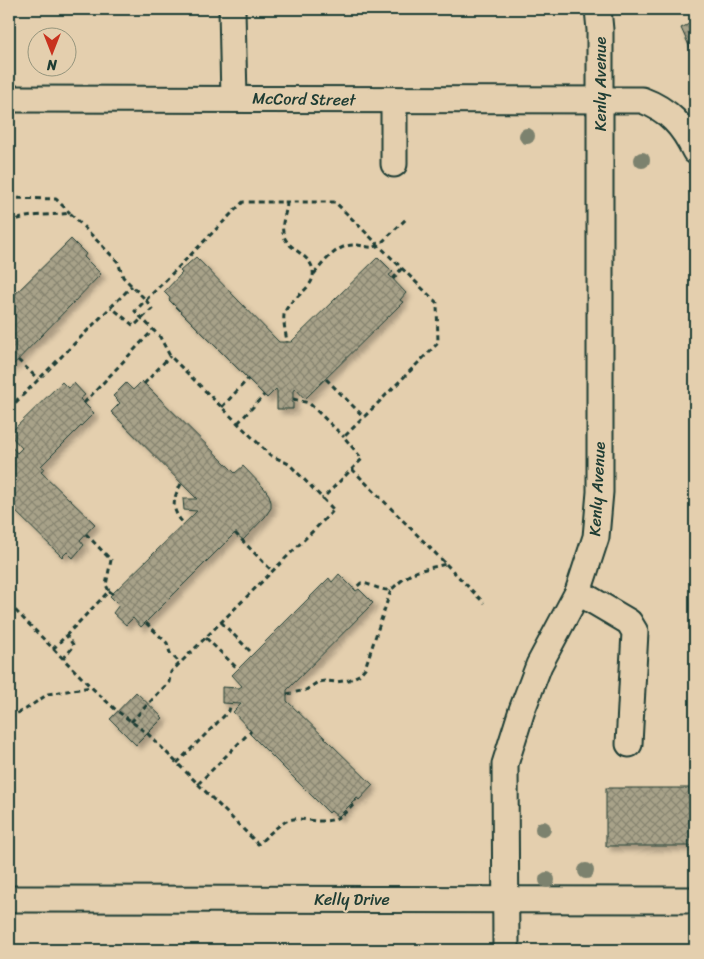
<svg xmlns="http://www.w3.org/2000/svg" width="704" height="959" font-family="Sriracha,sans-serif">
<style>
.building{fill:url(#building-cross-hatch);stroke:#1f3d34;filter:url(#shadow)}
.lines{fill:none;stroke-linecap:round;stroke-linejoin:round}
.minor-casing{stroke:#1f3d34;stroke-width:29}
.path{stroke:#1f3d34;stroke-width:3;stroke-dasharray:5 4;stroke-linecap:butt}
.minor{stroke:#e4cfae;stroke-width:25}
.tree{fill:#7c826e}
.labels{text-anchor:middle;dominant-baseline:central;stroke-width:4.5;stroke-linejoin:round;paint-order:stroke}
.street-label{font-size:16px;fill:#1f3d34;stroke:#e4cfae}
</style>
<defs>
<pattern id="building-cross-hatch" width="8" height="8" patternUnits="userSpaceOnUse" patternTransform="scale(1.25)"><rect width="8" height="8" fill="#a8a289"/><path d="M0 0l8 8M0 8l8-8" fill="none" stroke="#888571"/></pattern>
<filter id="shadow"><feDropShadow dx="4.5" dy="4.5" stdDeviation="2.5" flood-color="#0004"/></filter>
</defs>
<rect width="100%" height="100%" fill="#e4cfae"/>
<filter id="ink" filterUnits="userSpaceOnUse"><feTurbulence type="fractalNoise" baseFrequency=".02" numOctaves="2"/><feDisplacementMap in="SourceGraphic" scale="10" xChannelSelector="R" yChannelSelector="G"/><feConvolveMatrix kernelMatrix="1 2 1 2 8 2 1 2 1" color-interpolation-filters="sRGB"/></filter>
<g filter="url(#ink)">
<g class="building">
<path d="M695 21V59L681 28Z"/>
<path d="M71 239 86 254 84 257 101 274 9 369V300Z"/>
<path d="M196 257 279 342H291L378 257 393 272 389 275 406 293 400 300 403 302 305 399 295 388 293 391V409H277V391L276 389 267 398 169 300 170 298 164 292 182 273 180 271Z"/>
<path d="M142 381 235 473 243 466 264 488 269 495 271 502V508L265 517 243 540 235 533 141 627 133 618 126 625 113 613 119 605 110 596 197 511 184 510 183 499H197L111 412 120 403 113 396 126 383 133 390Z"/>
<path d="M62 382 68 388 74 383 85 395 80 399 94 413 41 466 44 468 41 472 95 524 80 540 84 545 73 558 67 552 62 557 9 505 15 498 9 491V444L17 453 22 448 9 434Z"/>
<path d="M339 574 356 591 359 589 373 603 287 690V701L373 785 359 800 357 798 338 817 331 811 329 813 250 734 251 731 233 712 241 704 222 703V687L239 688 242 686 232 675 329 578 332 582Z"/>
<path d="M136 692 163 718 136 745 110 719Z"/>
<rect x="606" y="788" width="89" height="58"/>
</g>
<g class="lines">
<g class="minor-casing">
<g id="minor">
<path d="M232 9 234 99"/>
<path d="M9 99 642 100C669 110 683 126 695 151"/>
<path d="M394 164V100"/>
<path d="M578 592 629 622 635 632 629 744"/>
<path d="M9 899 695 900"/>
<path d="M506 950 505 764 522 710 539 665 578 592 596 537 600 492V30L598 9"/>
</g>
</g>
<g class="path">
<path d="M9 198 56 199 70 213"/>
<path d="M287 202C287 212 281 222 283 232 285 250 311 253 313 271 316 290 288 297 284 315 283 323 286 334 287 342"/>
<path d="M9 223C27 213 49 216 70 213L118 262 123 277 146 300 152 309 134 326 111 307"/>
<path d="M314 274C324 262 337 244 355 245 364 245 371 250 379 245L406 219"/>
<path d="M393 279 402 268"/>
<path d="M18 360 38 379"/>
<path d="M326 379 364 417"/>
<path d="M144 384 170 356"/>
<path d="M9 393 18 400"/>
<path d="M293 399 309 403 344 437"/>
<path d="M84 403 153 330"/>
<path d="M222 407 248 379"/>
<path d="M9 409 132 286"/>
<path d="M238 423 264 395"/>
<path d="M352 469 446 564C418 571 413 569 391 590"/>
<path d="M181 484C172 500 171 510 184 524"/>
<path d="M235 533 272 571"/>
<path d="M446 564 484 603"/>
<path d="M109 591 113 594"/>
<path d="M9 604 91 687"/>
<path d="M221 622 253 654"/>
<path d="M146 623 167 643 170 653 180 663"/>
<path d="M206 638 238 669"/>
<path d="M53 649 109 591 106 585 111 560 86 534"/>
<path d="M63 659 74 646 66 635"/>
<path d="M287 694 306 690 318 682 326 681 336 682 349 680 359 675 365 668 391 590C380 591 372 584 361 583L354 589"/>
<path d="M9 717 26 709 48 694 91 687 116 710 148 734 258 844C268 836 277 825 289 820 296 818 301 819 308 820 333 823 339 820 356 802L355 800"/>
<path d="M131 722 169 682 171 672 334 510 289 464 270 455 170 356 160 337 135 311 243 202H335L437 303 438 343 344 437 362 459 322 499"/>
<path d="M177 763 229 711 231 703"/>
<path d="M198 784 251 731"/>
</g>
<use href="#minor" class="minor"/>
</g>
<g class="tree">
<circle cx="527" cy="136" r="8"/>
<circle cx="642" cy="160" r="8"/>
<circle cx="543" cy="829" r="8"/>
<circle cx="586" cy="871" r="8"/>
<circle cx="547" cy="880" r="8"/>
</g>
</g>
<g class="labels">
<g class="street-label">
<text transform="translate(600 84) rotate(-90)">Kenly Avenue</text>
<text transform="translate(304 99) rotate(1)">McCord Street</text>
<text transform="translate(597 489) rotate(-87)">Kenly Avenue</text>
<text x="352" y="899">Kelly Drive</text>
</g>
</g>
<rect width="704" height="959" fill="none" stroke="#e4cfae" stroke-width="30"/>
<rect x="15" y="15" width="674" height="929" fill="none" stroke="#1f3d34" stroke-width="2" filter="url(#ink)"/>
<g transform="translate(52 52) rotate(180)"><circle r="24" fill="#e4cfae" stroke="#95957d"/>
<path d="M0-4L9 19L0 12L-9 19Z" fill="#c8321e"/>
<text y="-8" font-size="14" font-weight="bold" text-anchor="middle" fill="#1f3d34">N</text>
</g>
</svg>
